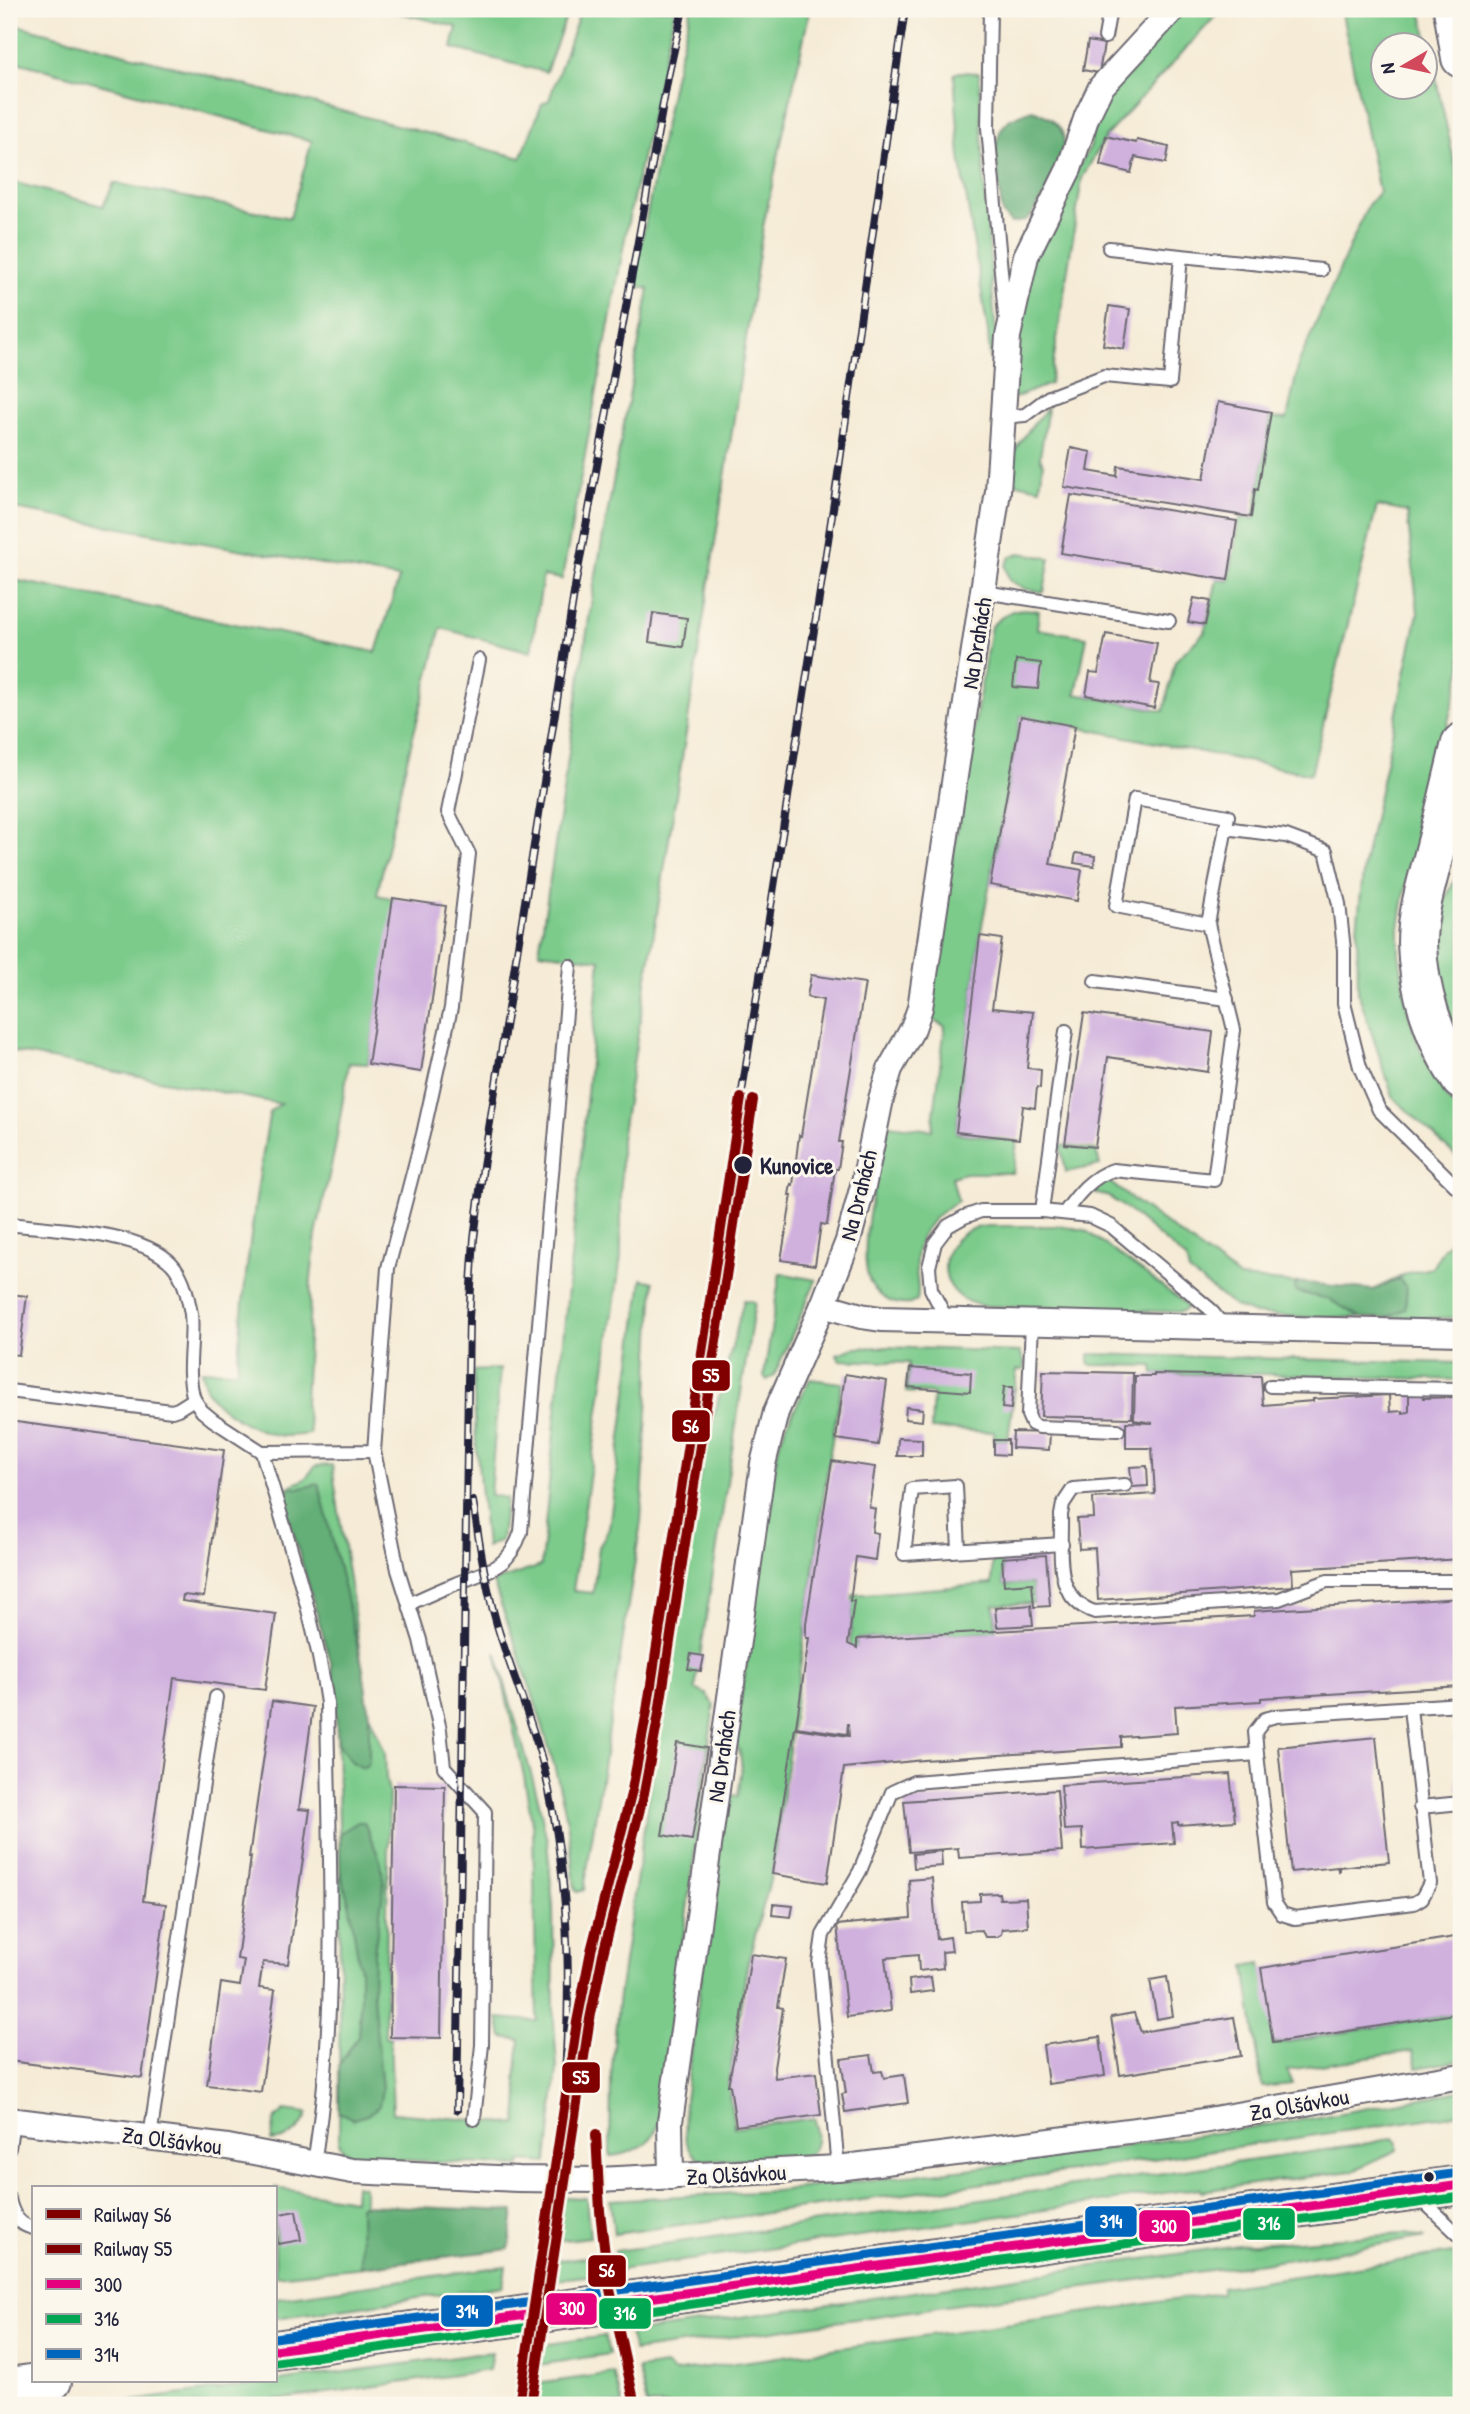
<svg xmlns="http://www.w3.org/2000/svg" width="1470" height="2414" font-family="'Patrick Hand',sans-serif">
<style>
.green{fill:#7bcb8b;stroke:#4e7663;stroke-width:2;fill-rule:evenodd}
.forest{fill:#64af77;stroke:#436859;stroke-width:2}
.building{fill:#d0b1de}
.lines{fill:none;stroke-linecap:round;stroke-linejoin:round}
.lane-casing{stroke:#6c6871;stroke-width:16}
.street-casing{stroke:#6c6871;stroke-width:28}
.primary-casing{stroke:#6c6871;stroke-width:42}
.lane{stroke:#fff;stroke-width:12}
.street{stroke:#fff;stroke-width:24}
.primary{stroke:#fff;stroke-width:38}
.rail-casing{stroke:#22223b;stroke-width:8}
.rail{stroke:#fbf7ec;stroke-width:5;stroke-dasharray:16;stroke-linecap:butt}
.bus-1-casing{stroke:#fbf7ec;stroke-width:14}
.bus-2-casing{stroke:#fbf7ec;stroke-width:14}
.bus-3-casing{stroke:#fbf7ec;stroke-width:14}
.bus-1{stroke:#e5007d;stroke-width:9}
.bus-2{stroke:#00a651;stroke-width:9}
.bus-3{stroke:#0065bd;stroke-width:9}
.rail-1-casing{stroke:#fbf7ec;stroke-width:16}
.rail-2-casing{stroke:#fbf7ec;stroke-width:16}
.rail-1{stroke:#800000;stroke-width:10}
.rail-2{stroke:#800000;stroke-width:10}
.stop-dot{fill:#22223b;stroke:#fbf7ec;stroke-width:2.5}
.labels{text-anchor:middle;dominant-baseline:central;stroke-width:6;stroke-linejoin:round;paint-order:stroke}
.street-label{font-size:23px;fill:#22223b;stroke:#fbf7ec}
.stop-label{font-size:23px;font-weight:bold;fill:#22223b;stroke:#fbf7ec;text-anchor:start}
.line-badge{stroke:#fbf7ec;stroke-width:2.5}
.badge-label{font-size:19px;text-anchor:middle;font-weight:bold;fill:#fff}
</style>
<rect width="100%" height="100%" fill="#fbf7ec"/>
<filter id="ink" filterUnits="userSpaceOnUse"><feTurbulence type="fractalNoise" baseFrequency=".0143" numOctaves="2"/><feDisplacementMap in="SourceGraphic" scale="14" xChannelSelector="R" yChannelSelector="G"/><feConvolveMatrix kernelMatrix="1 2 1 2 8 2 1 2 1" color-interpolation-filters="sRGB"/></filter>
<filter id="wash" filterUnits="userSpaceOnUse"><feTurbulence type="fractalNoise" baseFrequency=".00686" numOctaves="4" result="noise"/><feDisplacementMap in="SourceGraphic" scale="28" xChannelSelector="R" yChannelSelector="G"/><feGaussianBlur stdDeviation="1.57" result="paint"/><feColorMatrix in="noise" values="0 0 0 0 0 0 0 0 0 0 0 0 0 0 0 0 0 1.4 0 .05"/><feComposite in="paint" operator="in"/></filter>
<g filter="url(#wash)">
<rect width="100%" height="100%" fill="#f5ebd6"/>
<g class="green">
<path d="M384 9H569L546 72 452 48 457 27Z"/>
<path d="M581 9H675L629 217 562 579 543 576 531 652 441 628 405 768 377 895 395 899 368 1064 349 1063 335 1148 316 1235 311 1279 305 1402 310 1434C301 1435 292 1436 283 1436 259 1434 220 1412 208 1392 204 1385 203 1378 201 1370L237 1371C243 1284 255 1198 270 1111L281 1104 9 1051V579L376 652 399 578 9 508V181L103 206 114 183 290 218 312 141 9 60V23L521 158 542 104 549 100Z"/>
<path d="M691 9H810L763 227 687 727 621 1139V1257L573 1591 593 1593 599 1547 609 1528 642 1279 654 1282 641 1522 584 1890 577 1892 575 1889C572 1857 569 1825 561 1793 544 1721 518 1652 493 1582L541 1566 600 960 539 952 594 585 649 289 633 285 674 77Z"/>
<path d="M1182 9H1222L1106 136 1082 178 1050 384 1009 400 1027 265 1091 145 1092 122 1101 102Z"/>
<path d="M1341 9H1421L1461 193V671L1405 890 1399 928V953L1408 1012 1419 1046 1445 1096 1461 1115V1161L1393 1097 1358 992 1357 928 1364 865 1418 613 1407 512 1377 506 1311 774 1021 716 980 936 956 1133 1017 1141 1013 1173H965L952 1177 958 1201C933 1215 914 1236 916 1267 916 1278 920 1288 917 1300L910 1304C892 1306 873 1295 868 1276 858 1242 880 1160 889 1125L932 1130 945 1026 926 1017 991 626C1008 611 1016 606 1039 611L1037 629 1087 637 1076 694 1164 711 1175 661 1205 632 1217 579 1229 581 1240 518 1254 519 1270 418 1287 419 1299 362 1368 205 1379 192ZM1382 46H1424V88H1382Z"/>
<path d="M960 72 979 73 985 195 996 338 990 361 988 332 960 157 954 74Z"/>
<path d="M1048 407 1040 457 1043 464 1040 488 1012 482C1004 453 1031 428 1048 407Z"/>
<path d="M1020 553 1050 558 1044 592 1025 589 1009 580 1005 566 1010 557Z"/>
<path d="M1461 869V1040C1442 1002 1430 950 1442 908 1446 894 1454 881 1461 869Z"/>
<path d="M1060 1145 1096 1150 1100 1165 1066 1172Z"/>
<path d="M1105 1179 1240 1278 1373 1290 1408 1273 1432 1268 1443 1249 1456 1235 1461 1218V1318L1303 1317 1255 1314 1236 1307 1189 1272 1186 1259 1128 1210 1109 1197 1095 1193 1098 1185Z"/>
<path d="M988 1226H1060L1085 1230 1186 1304 1187 1308 1181 1312 984 1306C929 1298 934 1229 988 1226Z"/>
<path d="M780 1273 816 1280 774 1376 767 1380 764 1376Z"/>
<path d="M744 1300 755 1302 695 1689 706 1694 714 1705 659 2121C654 2144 633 2154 610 2156L611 2077 618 2002 685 1554 702 1463Z"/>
<path d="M885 1347 1020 1352 1024 1361V1370H1017L1008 1440H994V1432L931 1429 933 1394 906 1392 909 1363 840 1360 837 1354 854 1348Z"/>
<path d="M1089 1354 1461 1363V1380L1263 1374H1154L1153 1366 1089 1365Z"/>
<path d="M500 1369 490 1495 506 1498 501 1540 486 1547 476 1443 473 1371Z"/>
<path d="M810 1379 842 1383 829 1458 772 1873 747 1966 728 2085 734 2128 815 2118C817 2133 820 2152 802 2158L704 2160C680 2154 684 2120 685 2100L726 1794 738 1796C741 1776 745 1760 735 1741L771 1488 779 1445 786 1426Z"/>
<path d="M332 1465 369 1714 385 1752 386 1778 389 1793 385 2037H390L393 2113 517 2124 519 2095 516 2078 520 2040 502 2037 498 2018 537 2021 533 1829 524 1776 496 1652 538 1798 547 1841 553 1905 554 2022 557 2069 547 2163 521 2161 520 2166 352 2157 343 2150 339 2142 340 1870 336 1692 329 1650 283 1501C288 1482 289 1488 303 1480 308 1477 312 1470 315 1466Z"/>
<path d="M1002 1561 1004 1585 1032 1583 1034 1603 994 1605 996 1631 857 1639V1649L850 1646 853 1595 992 1584V1562Z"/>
<path d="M1261 1963 1275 2044 1461 2013V2060L1417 2068 1413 2051 1287 2070 1293 2084 1262 2087 1245 1966Z"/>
<path d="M1461 2091 1460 2114 1058 2173 614 2234 610 2200 775 2191 992 2166 1314 2118Z"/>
<path d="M284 2110 308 2113C301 2130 290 2140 271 2141L275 2119Z"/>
<path d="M1393 2138 1397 2143V2150L1352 2171 1201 2191 1200 2188 619 2270 615 2251 1360 2145Z"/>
<path d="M355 2185 364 2187V2267L275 2276V2188L354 2200Z"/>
<path d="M563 2197 586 2198 590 2237 555 2241Z"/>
<path d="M1405 2234 1426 2237 1292 2259 987 2300 634 2351 629 2333 1239 2245Z"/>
<path d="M1452 2253 1461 2266V2405H647L638 2369 665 2365 673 2372 1221 2293V2287Z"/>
<path d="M591 2256 594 2275 550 2280 553 2261Z"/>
<path d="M506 2266 503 2286 275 2318V2298Z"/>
<path d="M605 2336 609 2354 538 2365 541 2345Z"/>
<path d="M492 2352 489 2370 244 2405H103Z"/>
<path d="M614 2373 623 2405H532L536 2384Z"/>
</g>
<g class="forest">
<path d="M1032 110C1045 114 1062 123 1064 139 1066 154 1040 209 1027 219 1023 222 1017 222 1011 223L1002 213 995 147 1001 129 1010 119Z"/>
<path d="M1399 1279 1407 1288 1405 1309 1386 1318H1362L1328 1299 1297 1292 1294 1288 1297 1282 1373 1290Z"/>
<path d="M319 1484 363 1669 369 1714V1763L363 1768 352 1762 338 1743 331 1662 280 1488H301Z"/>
<path d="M358 1822H364L381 1862 384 1886 374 1953 373 1996 382 2089 379 2106 367 2115 353 2119 339 2112V2065L358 2036 360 2007V1970L350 1907 340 1870V1833Z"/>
<path d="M364 2205 514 2211 509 2249 361 2267 360 2206Z"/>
</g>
<g id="blocks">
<g class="building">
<path d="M1088 41 1104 44 1099 73 1083 70Z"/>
<path d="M1106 136 1136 143 1137 140 1169 147 1166 163 1135 157 1131 173 1100 165Z"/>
<path d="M1109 306 1130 309 1124 349 1103 345Z"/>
<path d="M1218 402 1271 412 1258 490 1255 489 1251 517 1064 487 1071 448 1091 452 1088 471 1117 476 1118 466 1204 479Z"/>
<path d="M1071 495 1237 521 1228 580 1061 553Z"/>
<path d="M1194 598 1210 601 1205 625 1188 622Z"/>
<path d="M653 613 687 618 683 647 649 642Z"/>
<path d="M1106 634 1157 643 1150 683 1159 684 1154 708 1086 695 1090 672 1098 673Z"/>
<path d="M1016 660 1041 663 1038 689 1013 687Z"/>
<path d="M1021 716 1075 726 1050 864 1082 870 1077 901 990 885Z"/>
<path d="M1076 853 1095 856 1094 866 1074 863Z"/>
<path d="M393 898 446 906 421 1072 368 1064Z"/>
<path d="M980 936 1002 939 992 1008 1033 1012 1027 1068 1041 1070 1040 1088 1037 1087 1035 1108 1023 1106 1019 1139 956 1132Z"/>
<path d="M811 975 865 983 839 1142H842L838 1169H835L827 1225 821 1224 815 1265 781 1260 792 1195H789L791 1184 793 1185 799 1135 801 1136 823 1000 807 997Z"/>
<path d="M1084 1013 1213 1032 1208 1072 1108 1057 1095 1147 1065 1144Z"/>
<path d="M9 1294 27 1296 19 1355 9 1354Z"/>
<path d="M910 1368 971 1373 970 1392 908 1387Z"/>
<path d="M1043 1371 1133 1373 1132 1418 1041 1416Z"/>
<path d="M845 1374 887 1381 878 1445 836 1439Z"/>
<path d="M1154 1374 1261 1376 1263 1405 1313 1401V1399L1389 1395 1390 1412 1402 1411V1413L1409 1412V1395L1422 1394 1423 1398 1461 1397V1559L1292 1569 1293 1586 1098 1600 1095 1548 1079 1549 1077 1519 1094 1518 1093 1498 1155 1494 1152 1448H1126V1422L1153 1423 1134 1420 1135 1376H1154Z"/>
<path d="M1004 1387H1013L1011 1409 1002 1408Z"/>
<path d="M906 1407 923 1409 922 1421 905 1419Z"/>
<path d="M9 1421 224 1450 204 1597 183 1595 182 1601 276 1614 265 1690 174 1678 143 1901 166 1904 142 2078 9 2061V1897L11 1881H9Z"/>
<path d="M1013 1432 1050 1433 1049 1450 1012 1448Z"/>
<path d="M898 1438 922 1439V1456H897Z"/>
<path d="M994 1440H1008V1455L994 1454Z"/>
<path d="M832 1461 875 1467 869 1507 875 1509 872 1532 878 1533 875 1560 856 1557 850 1601H854L848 1644 857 1648V1639L1254 1616V1611L1461 1598V1686L1261 1698V1701L1175 1706 1177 1733 1121 1737V1747L924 1760 844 1768 827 1883 772 1874 795 1728 849 1736 848 1723 847 1734 796 1727 809 1638H806V1623Z"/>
<path d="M1147 1466 1148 1486 1132 1487 1130 1467Z"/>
<path d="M1046 1555 1050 1606 1034 1607 1032 1583 1004 1585 1002 1558Z"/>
<path d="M1031 1605 1033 1625 997 1627 995 1608Z"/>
<path d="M691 1654 704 1656 701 1671 688 1669Z"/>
<path d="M272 1701 313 1707 299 1809 310 1810 288 1964 263 1962 259 1988 275 1990 261 2092 207 2085 221 1983 240 1986 244 1960 237 1959 251 1857H249Z"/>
<path d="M1376 1737 1389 1862 1339 1867V1873L1337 1867 1291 1872 1278 1747Z"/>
<path d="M1454 1737H1461V1789L1457 1790Z"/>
<path d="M677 1743 707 1748 692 1840 662 1835Z"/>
<path d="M1230 1774 1235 1821 1178 1825V1822L1172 1823 1174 1843 1083 1850 1082 1829 1064 1830 1061 1785Z"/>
<path d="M394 1785 445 1786 441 2038 390 2037Z"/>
<path d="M1057 1790 1062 1851 959 1858 958 1848 909 1852 904 1801Z"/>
<path d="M941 1851 942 1866 914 1868 913 1854Z"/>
<path d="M932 1878 937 1939 950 1937 952 1951 942 1952 943 1968 919 1971 918 1955 885 1958 891 2011 847 2017 837 1925 911 1918 909 1880Z"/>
<path d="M999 1893 1000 1899 1026 1898 1028 1927 1002 1929 1001 1934 996 1937H985L982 1930 964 1931 962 1902 980 1901V1894Z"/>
<path d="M773 1904 793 1906 791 1917 772 1915Z"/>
<path d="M1461 1936V2013L1273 2043 1261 1968Z"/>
<path d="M751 1954 786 1959 778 2007 783 2008 774 2068 775 2078 816 2073 821 2115 736 2126 730 2085H728L741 2023Z"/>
<path d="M931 1977 933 1991 910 1994 909 1980Z"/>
<path d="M1167 1977 1173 2016 1157 2019 1150 1980Z"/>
<path d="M1134 2013 1141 2032 1234 2017 1241 2056 1120 2075 1111 2017Z"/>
<path d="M1100 2037 1105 2076 1048 2084 1043 2045Z"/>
<path d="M871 2055 874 2072 882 2071 884 2078 904 2075 908 2103 845 2112 842 2094 846 2093 841 2059Z"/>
<path d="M296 2211 301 2240 278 2244 275 2215Z"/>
</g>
</g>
</g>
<g filter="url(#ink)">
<use href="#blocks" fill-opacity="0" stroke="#6c6871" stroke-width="2"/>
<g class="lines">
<g class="lane-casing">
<g id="lane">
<path d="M990 9 988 128 1005 315"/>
<path d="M1105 37 1110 9"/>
<path d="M1109 248 1181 256"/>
<path d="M1003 417 1025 415 1049 397 1104 376 1170 382 1181 256 1321 270"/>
<path d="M984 592 1169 621"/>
<path d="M1225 828 1286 836 1326 851 1339 904 1344 950V1003L1360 1067 1379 1110 1461 1191"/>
<path d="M1095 981 1227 999"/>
<path d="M1042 1211 1066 1031"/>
<path d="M1065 1212C1078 1194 1091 1177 1113 1170L1214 1180 1234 1030 1208 924 1228 816 1135 799 1116 906 1208 924"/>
<path d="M9 1224C55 1230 139 1230 172 1264 184 1277 188 1297 191 1314 194 1342 185 1370 194 1399L178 1409 172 1411 9 1391"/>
<path d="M947 1320 931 1289 929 1267 935 1243 948 1226 964 1217 981 1211H1042L1090 1216 1111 1226 1210 1309 1224 1327"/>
<path d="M1032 1323 1028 1415 1032 1424 1039 1427 1118 1430"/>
<path d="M1270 1386 1461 1389"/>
<path d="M194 1399 202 1411 213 1420 262 1452 374 1451 388 1268 423 1134 451 1008 469 854 448 812 479 660"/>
<path d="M374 1451 398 1570 420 1640 440 1730 444 1767 485 1812 482 2045 474 2119"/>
<path d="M262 1452C286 1535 315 1617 327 1703 329 1856 339 2012 314 2163"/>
<path d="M1125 1485 1073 1489 1063 1504 1061 1515C1062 1551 1052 1599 1095 1612L1279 1599 1327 1581H1461"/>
<path d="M959 1550 956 1486 912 1489 904 1554 1062 1544"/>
<path d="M409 1604C424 1597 439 1590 455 1584 488 1570 508 1570 521 1532L570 966"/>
<path d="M1257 1754 1274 1902 1282 1914 1295 1918 1414 1903 1422 1898 1430 1883 1410 1708"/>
<path d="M1420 1807 1461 1803"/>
<path d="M150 2137 216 1697"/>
<path d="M9 2148 13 2120"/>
<path d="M838 2168 819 1963 823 1935 860 1871 892 1792 914 1782 1257 1754 1255 1732 1265 1719 1276 1716 1461 1704"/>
<path d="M1419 2197 1461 2237"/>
<path d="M9 2199C12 2213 18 2225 33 2228"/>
</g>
</g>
<g class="street-casing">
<g id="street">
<path d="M823 1305 861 1316 881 1319 1461 1333"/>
<path d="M9 2120 228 2147 352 2171 518 2179 598 2180 838 2168 1191 2123 1461 2076"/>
<path d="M671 2177 670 2122 763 1464 776 1412 823 1305 848 1241 864 1182 881 1099 890 1069 913 1028 920 1008 998 491 1008 336 1026 256 1069 169 1087 116 1101 87 1173 9"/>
</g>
</g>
<g class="primary-casing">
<g id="primary">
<path d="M1453 9 1461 58"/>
<path d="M1461 743C1452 782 1443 820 1433 858 1426 886 1417 914 1417 943 1418 990 1435 1041 1461 1080"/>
<path d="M275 2350 1461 2185"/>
<path d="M9 2387 52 2381"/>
</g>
</g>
<use href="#lane" class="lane"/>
<use href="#street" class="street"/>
<use href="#primary" class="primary"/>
<g class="rail-casing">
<g id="rail">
<path d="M741 1098 834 502 905 9"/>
<path d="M473 1501C480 1548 487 1596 502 1641 516 1684 533 1724 544 1768 573 1890 572 2013 560 2138"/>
<path d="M457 2110 469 1318 474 1239 483 1166 576 581 668 77 683 9"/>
</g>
</g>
<use href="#rail" class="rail"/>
<g class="bus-1-casing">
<path id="bus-1" d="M275 2350 1461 2185"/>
</g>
<g class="bus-2-casing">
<path id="bus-2" d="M277 2362 1461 2197"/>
</g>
<g class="bus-3-casing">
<path id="bus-3" d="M275 2338 1459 2173"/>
</g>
<use href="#bus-1" class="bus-1"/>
<use href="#bus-2" class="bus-2"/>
<use href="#bus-3" class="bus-3"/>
<g class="rail-1-casing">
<g id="rail-1">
<path d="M596 2134 600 2211 608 2280 635 2405"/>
<path d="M519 2405 577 2022 591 1951 632 1790 647 1711 741 1098"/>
</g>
</g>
<g class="rail-2-casing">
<path id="rail-2" d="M531 2405 589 2024 603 1954 644 1793 659 1713 753 1100"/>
</g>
<use href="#rail-1" class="rail-1"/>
<use href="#rail-2" class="rail-2"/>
</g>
</g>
<g class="stop-dot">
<circle cx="743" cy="1165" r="10"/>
<circle cx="1429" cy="2177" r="6"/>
</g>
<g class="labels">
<g class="street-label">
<text transform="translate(976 643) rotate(-81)">Na Drahách</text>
<text transform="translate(858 1195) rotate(-76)">Na Drahách</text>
<text transform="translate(721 1756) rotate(-82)">Na Drahách</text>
<text transform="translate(1299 2104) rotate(-10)">Za Olšávkou</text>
<text transform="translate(172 2140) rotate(7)">Za Olšávkou</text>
<text transform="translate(736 2174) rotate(-3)">Za Olšávkou</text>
</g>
<g class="stop-label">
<text x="760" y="1165">Kunovice</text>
</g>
</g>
<g class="line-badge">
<rect x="691" y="1359" width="40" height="33" rx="7" fill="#800000"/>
<rect x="671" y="1409" width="40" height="34" rx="7" fill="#800000"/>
<rect x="561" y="2061" width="40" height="33" rx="7" fill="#800000"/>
<rect x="1084" y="2205" width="54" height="33" rx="7" fill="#0065bd"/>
<rect x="1242" y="2207" width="54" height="34" rx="7" fill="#00a651"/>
<rect x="1138" y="2209" width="53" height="34" rx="7" fill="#e5007d"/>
<rect x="587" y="2254" width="40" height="34" rx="7" fill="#800000"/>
<rect x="545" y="2292" width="53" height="34" rx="7" fill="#e5007d"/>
<rect x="440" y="2294" width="54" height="34" rx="7" fill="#0065bd"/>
<rect x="598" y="2297" width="54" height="33" rx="7" fill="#00a651"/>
</g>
<g class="badge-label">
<text x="711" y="1382">S5</text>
<text x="691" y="1433">S6</text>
<text x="581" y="2084">S5</text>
<text x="1111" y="2228">314</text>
<text x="1269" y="2230">316</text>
<text x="1164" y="2233">300</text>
<text x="607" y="2277">S6</text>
<text x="572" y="2315">300</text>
<text x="467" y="2318">314</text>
<text x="625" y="2320">316</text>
</g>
<rect width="1470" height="2414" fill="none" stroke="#fbf7ec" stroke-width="35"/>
<rect x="32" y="2186" width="245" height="196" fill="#fbf7ec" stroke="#a4a2a5" stroke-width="2"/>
<rect x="46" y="2209" width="35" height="10" fill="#800000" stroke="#a4a2a5" stroke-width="2"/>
<text x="94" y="2222" font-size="21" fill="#22223b">Railway S6</text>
<rect x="46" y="2244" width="35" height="10" fill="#800000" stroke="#a4a2a5" stroke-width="2"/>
<text x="94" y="2256" font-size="21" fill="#22223b">Railway S5</text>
<rect x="46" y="2279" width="35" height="10" fill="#e5007d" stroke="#a4a2a5" stroke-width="2"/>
<text x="94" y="2292" font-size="21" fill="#22223b">300</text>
<rect x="46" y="2314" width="35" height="10" fill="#00a651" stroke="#a4a2a5" stroke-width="2"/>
<text x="94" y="2326" font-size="21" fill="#22223b">316</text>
<rect x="46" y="2349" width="35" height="10" fill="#0065bd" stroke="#a4a2a5" stroke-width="2"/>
<text x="94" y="2362" font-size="21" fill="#22223b">314</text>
<g transform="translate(1404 66) rotate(261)"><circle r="33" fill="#fbf7ec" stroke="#a4a2a5" stroke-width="2"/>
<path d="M0-5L12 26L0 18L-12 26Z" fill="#d1495b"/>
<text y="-10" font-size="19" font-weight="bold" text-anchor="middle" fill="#22223b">N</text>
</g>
</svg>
